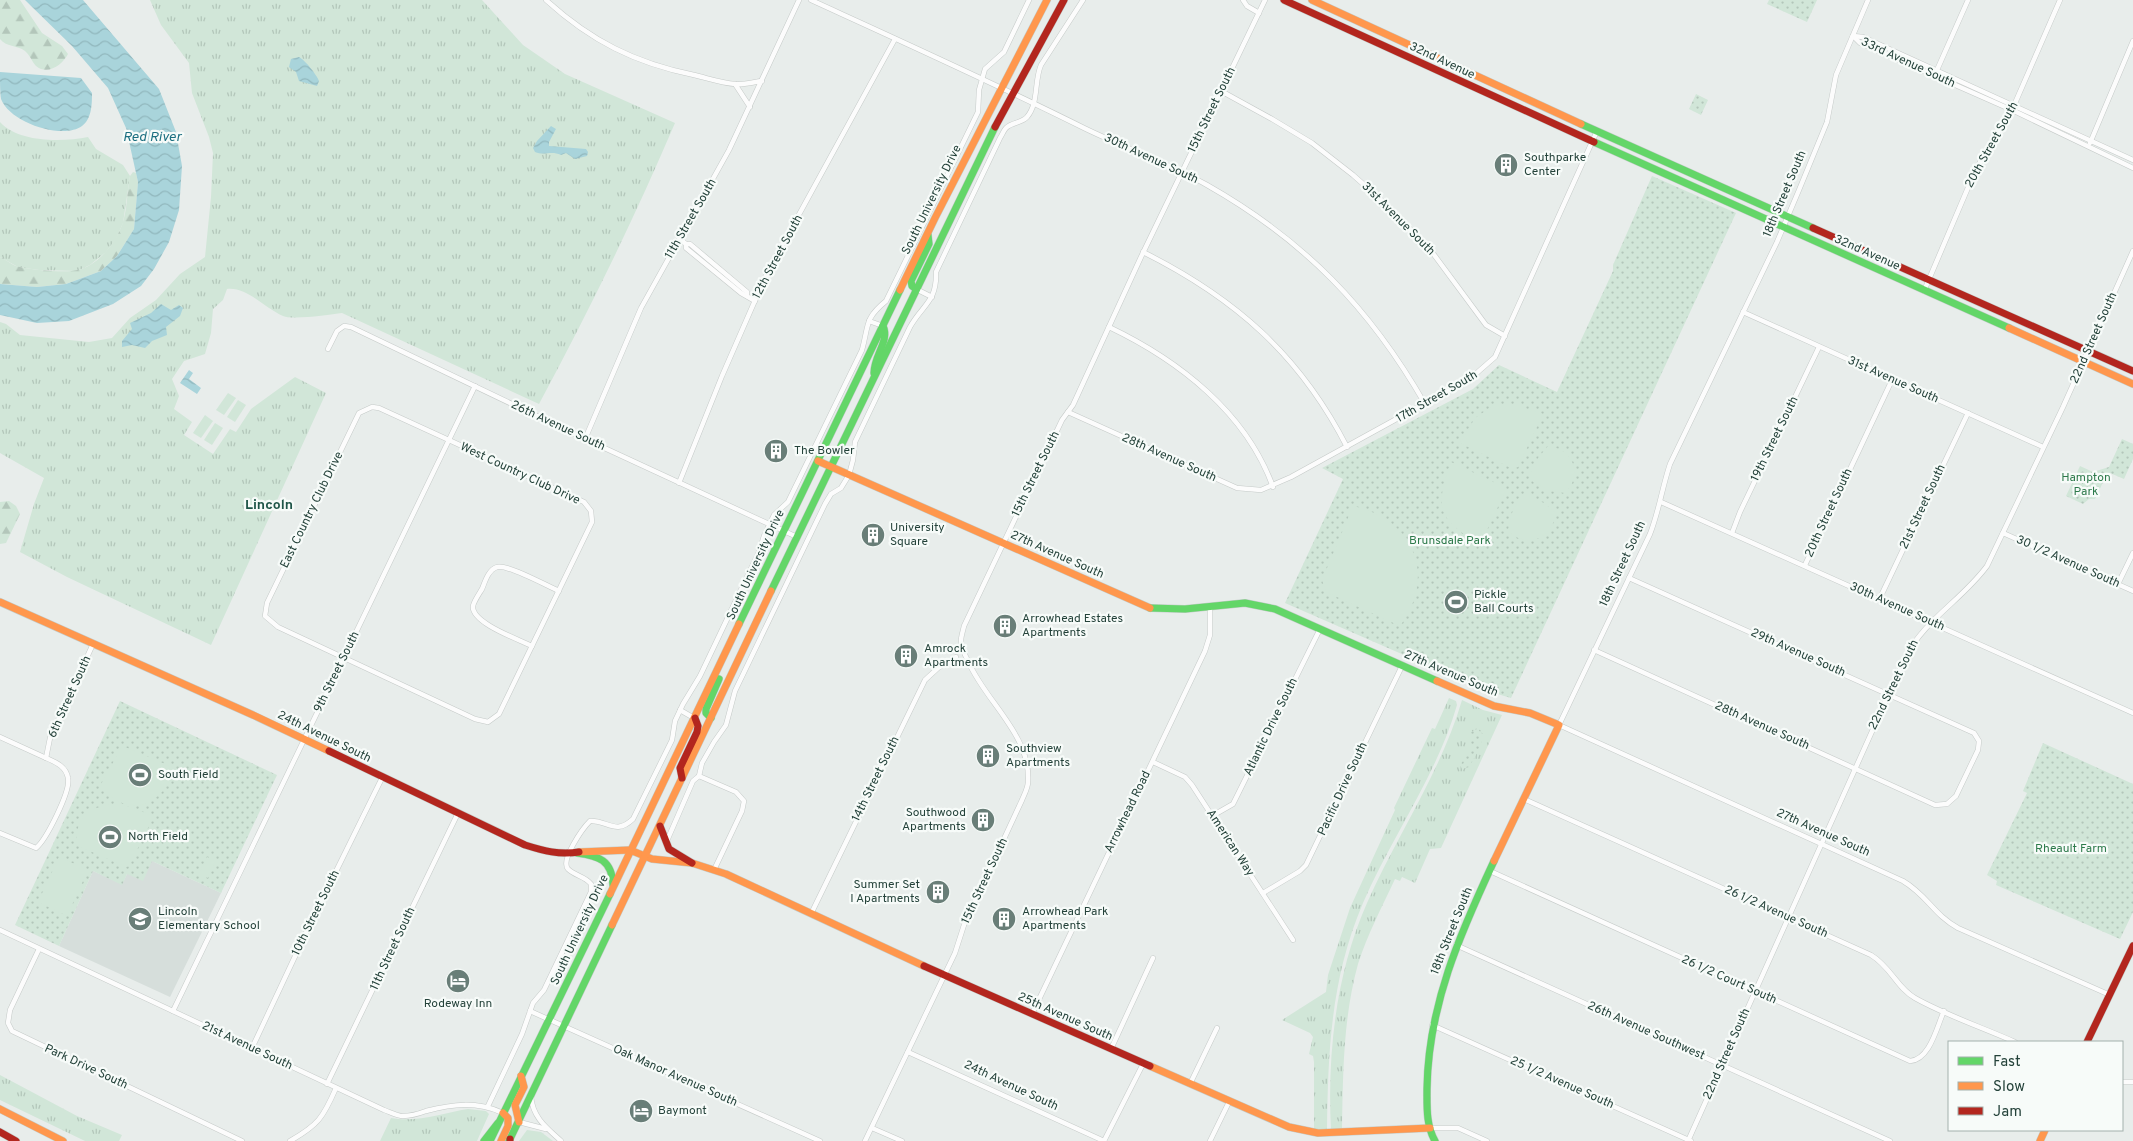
<svg xmlns="http://www.w3.org/2000/svg" width="2133" height="1141" font-family="Overpass,sans-serif">
<style>
.built{fill:#d6dedb}
.grass{fill:url(#grass-tufts)}
.forest{fill:url(#forest-firs)}
.park{fill:url(#park-dots)}
.pitch{fill:#d1e6d8}
.water{fill:url(#water-waves)}
.lines{fill:none;stroke-linecap:round;stroke-linejoin:round}
.street-casing{stroke:#c5cac8;stroke-width:5.5}
.fast-casing{stroke:#c3cbc8;stroke-width:8}
.slow-casing{stroke:#c3cbc8;stroke-width:8}
.jam-casing{stroke:#c3cbc8;stroke-width:8}
.street{stroke:#fcfcfc;stroke-width:4.5}
.fast{stroke:#63d668;stroke-width:7}
.slow{stroke:#ff974d;stroke-width:7}
.jam{stroke:#b3261e;stroke-width:7}
.labels{text-anchor:middle;dominant-baseline:central;stroke-width:4.5;stroke-linejoin:round;paint-order:stroke}
.street-label{font-size:12px;fill:#24423a;stroke:#f7fbf9}
.poi-label{font-size:12px;fill:#24423a;stroke:#f7fbf9;text-anchor:start}
.park-label{font-size:12px;fill:#2d7a4b;stroke:#f7fbf9}
.water-label{font-size:14px;font-style:italic;fill:#1c6f80;stroke:#f7fbf9}
.neighbourhood-label{font-size:14px;font-weight:bold;fill:#1f5548;stroke:#f7fbf9}
</style>
<defs>
<pattern id="grass-tufts" width="24" height="20" patternUnits="userSpaceOnUse" patternTransform="scale(1.25)"><rect width="24" height="20" fill="#d1e6d8"/><path d="M3 7l-1-3M5 7V3M7 7l1-3M15 17l-1-3M17 17v-4M19 17l1-3" fill="none" stroke="#b3c6ba"/></pattern>
<pattern id="forest-firs" width="22" height="20" patternUnits="userSpaceOnUse" patternTransform="scale(1.25)"><rect width="22" height="20" fill="#d1e6d8"/><path d="M5 1l3.5 6h-7zM16 11l3.5 6h-7z" fill="#b3c6ba"/></pattern>
<pattern id="park-dots" width="8" height="8" patternUnits="userSpaceOnUse" patternTransform="scale(1.25)"><rect width="8" height="8" fill="#d1e6d8"/><path d="M2 2h.1M6 6h.1" fill="none" stroke="#b3c6ba" stroke-width="1.8" stroke-linecap="round"/></pattern>
<pattern id="water-waves" width="16" height="10" patternUnits="userSpaceOnUse" patternTransform="scale(1.25)"><rect width="16" height="10" fill="#a9d4db"/><path d="M0 5q4-4 8 0t8 0" fill="none" stroke="#91b7bd"/></pattern>
</defs>
<rect width="100%" height="100%" fill="#e8edeb"/>
<path class="built" d="M152 861 221 893 170 997 59 946 93 871 122 884 127 874Z"/>
<g class="grass">
<path d="M150 0H482L523 45 565 74 675 123C634 219 589 311 539 404L342 313C329 315 293 320 283 316 264 308 248 287 227 289L223 300 213 309 211 333 205 354 184 361 172 379 179 396 174 409 192 422 184 435 213 454 230 429 236 432 251 409 295 377 326 393 211 645 67 577 20 552 34 504 44 478 0 453V322L6 324 20 335 89 342 112 338 130 318 156 300 180 274 205 257 211 197 213 153 209 137 192 93 189 63 161 25Z"/>
<path d="M0 122C19 143 63 142 88 137L96 149 123 165 130 176 123 223 116 239 106 252 90 265 77 271 39 270 18 267 0 257Z"/>
<path d="M1449 698 1456 701 1457 705C1437 775 1392 836 1363 903 1331 978 1328 1050 1327 1130L1314 1129V1062L1313 1056 1309 1054 1313 1037 1310 1033 1282 1020 1326 992 1328 975 1350 908 1395 810 1394 808 1432 728 1435 729Z"/>
<path d="M1462 700 1483 710 1502 715 1441 848 1430 849 1415 883 1402 877 1400 881 1395 879C1382 907 1367 935 1358 964 1343 1018 1343 1074 1342 1129L1331 1130C1327 1054 1336 973 1367 903 1397 835 1441 772 1462 700Z"/>
<path d="M0 1075 77 1116 122 1135 119 1141H85L0 1100Z"/>
<path d="M468 1109 486 1111 489 1114 477 1141H380L391 1118C416 1123 443 1113 468 1109Z"/>
<path d="M527 1130 541 1132 553 1141H519Z"/>
</g>
<g class="forest">
<path d="M0 0H20L42 33 62 46 68 54C63 64 48 76 36 66 32 62 30 55 25 51 17 45 6 47 0 39Z"/>
<path d="M133 172 136 173 138 182 134 229 117 256 101 271 66 284 37 287 0 284V257C7 260 13 266 20 267 32 270 67 273 78 270 98 265 115 244 122 225 127 211 127 192 130 176Z"/>
<path d="M9 501 16 506 20 514 6 543 0 544V502Z"/>
</g>
<g class="park">
<path d="M1769 0H1817L1807 22 1767 4Z"/>
<path d="M1696 94 1708 100 1701 115 1689 109Z"/>
<path d="M1652 176 1736 213 1511 698 1484 690 1285 603 1343 479 1322 468 1473 389 1499 365 1557 392 1613 271V265Z"/>
<path d="M2122 439 2133 444V459L2124 479 2110 473 2106 476 2095 499H2089L2083 504 2066 496 2080 466 2093 472 2109 467Z"/>
<path d="M120 701 277 775 221 893 152 861 143 881 127 874 122 885 93 871 59 946 15 925Z"/>
<path d="M1477 729 1483 734 1480 748 1469 767 1462 769 1460 765 1471 750V732Z"/>
<path d="M2043 743 2133 784V912L2120 939 1996 885 1997 881 1987 875 2027 793 2023 791Z"/>
</g>
<g class="pitch">
<path d="M228 393 236 398 224 415 216 410Z"/>
<path d="M238 400 246 405 235 422 227 417Z"/>
<path d="M1494 405H1516L1543 414 1518 467 1513 469 1460 443 1475 418Z"/>
<path d="M205 415 213 421 201 438 193 433Z"/>
<path d="M215 423 223 428 212 445 204 440Z"/>
<path d="M1548 446C1574 449 1583 475 1565 493L1550 491 1533 482 1530 474 1538 458Z"/>
<path d="M1451 462 1504 487 1505 492 1480 545C1438 518 1434 510 1451 462Z"/>
<path d="M1527 495 1544 503 1556 513C1552 539 1527 549 1508 531L1511 515 1519 498Z"/>
<path d="M1353 506C1414 519 1437 576 1400 626L1326 592 1322 580Z"/>
<path d="M125 747 177 769C165 793 144 818 115 799 109 796 105 790 100 786L121 748Z"/>
<path d="M119 803 154 816 129 866 126 867 76 845C76 813 91 807 119 803Z"/>
<path d="M59 857 88 870 67 916 38 902Z"/>
<path d="M207 857 216 861 208 878 199 874Z"/>
</g>
<g class="water">
<path d="M25 0H83L159 89 176 132 182 166 179 210 169 242 154 269 141 286 113 304 69 321 37 323 0 315V284L37 287 66 284 101 271 117 256 134 229 138 182 126 128 108 88 72 46Z"/>
<path d="M299 57C305 60 317 75 319 81L317 86 299 81 296 72 289 67 291 59Z"/>
<path d="M0 72 81 78 92 93C92 103 92 119 82 126 63 140 10 123 1 99 0 92 0 80 0 72Z"/>
<path d="M551 126 556 129 549 142V146L586 149 588 152 587 156 575 159 566 153 561 155C551 150 545 156 535 152L533 148 537 141Z"/>
<path d="M161 304 171 310 179 305 183 308 180 316 166 327 167 335 152 341 145 348 132 345 122 347V341L132 329 130 323 151 313Z"/>
<path d="M189 370 193 373 189 379 201 388 197 394 180 383Z"/>
</g>
<g class="lines">
<g class="street-casing">
<g id="street">
<path d="M546 0C591 41 635 63 694 75 707 78 722 83 735 84 744 85 753 82 762 81"/>
<path d="M811 0C903 42 994 83 1084 128 1125 148 1168 163 1207 185 1304 240 1370 308 1425 404"/>
<path d="M1243 0 1247 6 1259 13"/>
<path d="M1868 0 1836 75 1827 122 1799 190 1777 242 1670 464C1662 488 1659 511 1650 534L1559 725 1903 881C1927 895 1934 915 1958 928L2110 995"/>
<path d="M1853 36 1860 43 2012 110 2133 168"/>
<path d="M1853 36 1863 37 2133 160"/>
<path d="M1937 70 1968 0"/>
<path d="M735 84 750 107"/>
<path d="M1221 91 1272 119 1312 143 1353 175 1389 207 1432 252 1486 325 1505 336"/>
<path d="M2090 143 2133 41"/>
<path d="M680 239 686 244H690L747 292V296"/>
<path d="M686 244V248L741 293 755 301"/>
<path d="M1143 252C1235 298 1300 355 1347 447"/>
<path d="M916 289 932 297"/>
<path d="M1924 291 1970 183 1982 158 2009 117 2060 0"/>
<path d="M1743 312 2043 447"/>
<path d="M869 321 883 326"/>
<path d="M1109 327C1178 360 1246 412 1273 487"/>
<path d="M328 349 337 331 344 326 351 327 585 439 797 537"/>
<path d="M372 407 379 408 584 502 591 511 592 522 499 714 488 722 475 719 278 627 265 616 267 603 359 413Z"/>
<path d="M1068 412 1237 488 1261 490 1291 477 1471 378 1495 357 1597 131"/>
<path d="M585 439 641 308 729 150 799 0"/>
<path d="M679 483 722 376 767 273 895 39"/>
<path d="M1661 502 2133 713"/>
<path d="M1732 533 1740 512 1819 347"/>
<path d="M2003 533 2133 591"/>
<path d="M1805 565 1892 380"/>
<path d="M2118 584 2133 553"/>
<path d="M1879 600 1968 413"/>
<path d="M532 646C520 640 471 623 473 606 474 601 479 594 482 589 485 582 488 570 497 567 508 564 547 586 559 591"/>
<path d="M1594 650 1935 805 1947 804 1956 796 1978 750 1979 741 1974 733 1629 578"/>
<path d="M680 710 694 718"/>
<path d="M0 737 46 758"/>
<path d="M1153 762 1185 777 1192 785 1293 940"/>
<path d="M699 776 736 792 744 801 742 811 714 870"/>
<path d="M1524 799 1871 955C1891 967 1897 988 1915 998 1945 1015 1984 1028 2015 1042"/>
<path d="M1212 816 1233 804 1320 629"/>
<path d="M0 833 36 848C46 840 71 791 68 778 66 766 55 762 46 758L50 738 93 644"/>
<path d="M666 843 693 781 699 776 702 763 714 742 726 725 735 691 825 504 831 494 841 488 849 475 853 460 855 442 910 327C923 304 937 302 936 272L1000 138C1002 135 1004 130 1006 128 1012 122 1022 123 1027 117 1039 103 1034 81 1041 65L1083 0"/>
<path d="M1490 871 1910 1061C1930 1060 1937 1026 1944 1011"/>
<path d="M1263 893 1300 871 1306 865 1402 666"/>
<path d="M811 914 925 680 938 668 956 657"/>
<path d="M0 930 384 1110C390 1112 397 1116 403 1116 411 1116 418 1114 426 1111 453 1104 476 1101 503 1113"/>
<path d="M1456 945 1890 1141"/>
<path d="M39 949 10 1010 8 1023 12 1031 242 1141"/>
<path d="M173 1011 475 386"/>
<path d="M530 1011 820 1141"/>
<path d="M1032 1014 1205 651 1210 635V607"/>
<path d="M1432 1025 1691 1141"/>
<path d="M252 1048 313 918 382 778"/>
<path d="M1111 1049 1153 958"/>
<path d="M908 1052 1104 1141"/>
<path d="M2122 1082H2133"/>
<path d="M327 1084 458 813"/>
<path d="M1190 1084 1217 1028"/>
<path d="M531 1097C533 1118 547 1128 561 1141"/>
<path d="M488 1106 522 1034 533 1003 544 990 591 892V884C585 876 575 876 568 869 560 860 583 828 590 821 608 820 615 836 633 819L672 740 675 721 683 704 700 676 759 552 764 536 774 515 788 502 862 350C869 325 864 319 886 301L978 112 979 90 985 69 1004 52 1029 0"/>
<path d="M519 1122 546 1129"/>
<path d="M872 1128 902 1141"/>
<path d="M1430 1128H1458L1487 1141"/>
<path d="M290 1141C318 1125 323 1118 336 1088"/>
<path d="M865 1141 955 953 964 925 1022 800C1024 795 1028 788 1028 782 1031 735 986 702 969 663 966 657 961 648 961 641 961 636 963 631 964 626L1062 420 1073 405 1141 257 1265 0"/>
<path d="M1104 1141 1143 1064"/>
<path d="M1210 1141 1229 1102"/>
<path d="M1688 1141 1905 658C1924 620 1962 600 1987 566L2063 407 2133 251"/>
</g>
</g>
<g class="fast-casing">
<g id="fast">
<path d="M1581 124 1813 228"/>
<path d="M1594 142 2009 328"/>
<path d="M916 289 912 286 911 281 929 244 928 235"/>
<path d="M874 373C874 355 890 341 883 326"/>
<path d="M771 591 995 127"/>
<path d="M1150 608 1185 609 1245 603 1275 609 1437 681"/>
<path d="M739 624 900 290"/>
<path d="M711 718 706 713V709L719 679"/>
<path d="M577 853C599 856 612 860 613 885"/>
<path d="M484 1141 498 1123"/>
<path d="M490 1141 610 894"/>
<path d="M509 1141 612 925"/>
<path d="M1435 1141C1426 1125 1427 1107 1427 1089 1428 1006 1460 934 1494 861"/>
</g>
</g>
<g class="slow-casing">
<g id="slow">
<path d="M1312 0 1581 124"/>
<path d="M900 290 935 218 1047 0"/>
<path d="M2009 328 2133 384"/>
<path d="M818 461 1150 608"/>
<path d="M0 602 253 715 329 751"/>
<path d="M1437 681 1494 706 1530 713 1559 725 1494 861"/>
<path d="M579 852 630 850 652 859 692 863 726 874 924 966"/>
<path d="M610 894 739 624"/>
<path d="M612 925 771 591"/>
<path d="M1150 1066 1289 1127 1318 1133 1430 1128"/>
<path d="M0 1109 63 1141"/>
<path d="M519 1122 515 1105 524 1087 521 1076"/>
<path d="M501 1141 508 1126V1118L503 1113"/>
<path d="M2040 1141 2045 1130"/>
</g>
</g>
<g class="jam-casing">
<g id="jam">
<path d="M1284 0 1594 142"/>
<path d="M995 127 1064 0"/>
<path d="M1813 228 2133 371"/>
<path d="M329 751 525 845C544 851 559 855 579 852"/>
<path d="M682 778 680 768 697 732 698 726 695 718"/>
<path d="M660 826 669 849 692 863"/>
<path d="M924 966 1150 1066"/>
<path d="M2087 1042 2133 946"/>
<path d="M0 1132 16 1141"/>
<path d="M510 1139V1141"/>
</g>
</g>
<use href="#street" class="street"/>
<use href="#fast" class="fast"/>
<use href="#slow" class="slow"/>
<use href="#jam" class="jam"/>
</g>
<defs>
<g id="building-disc" transform="scale(1.25)"><circle r="9.5" fill="#697e78" stroke="#f7fbf9"/><path d="M-4-6H4V6H1V3H-1V6H-4ZM-2.5-4.3h1.7v1.8h-1.7ZM.8-4.3h1.7v1.8H.8ZM-2.5-1h1.7V.8h-1.7ZM.8-1h1.7V.8H.8Z" fill="#fff"/></g>
<g id="stadium-disc" transform="scale(1.25)"><circle r="9.5" fill="#697e78" stroke="#f7fbf9"/><path d="M0-5a6.5 5 0 1 0 0 10a6.5 5 0 1 0 0-10ZM-3.5-1.8h7v3.6h-7Z" fill="#fff"/></g>
<g id="school-disc" transform="scale(1.25)"><circle r="9.5" fill="#697e78" stroke="#f7fbf9"/><path d="M0-5L7-2L0 1L-7-2ZM-4 1L0 2.5L4 1V4Q0 6-4 4Z" fill="#fff"/></g>
<g id="hotel-disc" transform="scale(1.25)"><circle r="9.5" fill="#697e78" stroke="#f7fbf9"/><path d="M-6-4.5h1.5V1H6V5H4.5V3h-9V5H-6ZM-4 0a1.8 1.8 0 1 1 3.6 0ZM.5 0V-2.5h3Q6-2.5 6 0Z" fill="#fff"/></g>
</defs>
<g fill-rule="evenodd">
<use href="#building-disc" x="1506" y="165"/>
<use href="#building-disc" x="776" y="451"/>
<use href="#building-disc" x="873" y="535"/>
<use href="#stadium-disc" x="1456" y="602"/>
<use href="#building-disc" x="1005" y="626"/>
<use href="#building-disc" x="906" y="656"/>
<use href="#building-disc" x="988" y="756"/>
<use href="#stadium-disc" x="140" y="775"/>
<use href="#building-disc" x="983" y="820"/>
<use href="#stadium-disc" x="110" y="837"/>
<use href="#building-disc" x="938" y="892"/>
<use href="#school-disc" x="140" y="919"/>
<use href="#building-disc" x="1004" y="919"/>
<use href="#hotel-disc" x="458" y="981"/>
<use href="#hotel-disc" x="641" y="1111"/>
</g>
<g class="labels">
<g class="street-label">
<text transform="translate(1442 61) rotate(25)">32nd Avenue</text>
<text transform="translate(1908 63) rotate(25)">33rd Avenue South</text>
<text transform="translate(1212 110) rotate(-64)">15th Street South</text>
<text transform="translate(1992 145) rotate(-61)">20th Street South</text>
<text transform="translate(1151 159) rotate(25)">30th Avenue South</text>
<text transform="translate(1785 194) rotate(-67)">18th Street South</text>
<text transform="translate(932 200) rotate(-64)">South University Drive</text>
<text transform="translate(691 219) rotate(-60)">11th Street South</text>
<text transform="translate(1398 219) rotate(45)">31st Avenue South</text>
<text transform="translate(1867 253) rotate(24)">32nd Avenue</text>
<text transform="translate(778 257) rotate(-62)">12th Street South</text>
<text transform="translate(2094 338) rotate(-66)">22nd Street South</text>
<text transform="translate(1893 380) rotate(24)">31st Avenue South</text>
<text transform="translate(1437 397) rotate(-30)">17th Street South</text>
<text transform="translate(558 426) rotate(25)">26th Avenue South</text>
<text transform="translate(1775 439) rotate(-64)">19th Street South</text>
<text transform="translate(1169 458) rotate(24)">28th Avenue South</text>
<text transform="translate(520 474) rotate(25)">West Country Club Drive</text>
<text transform="translate(1036 474) rotate(-64)">15th Street South</text>
<text transform="translate(1923 507) rotate(-65)">21st Street South</text>
<text transform="translate(312 510) rotate(-64)">East Country Club Drive</text>
<text transform="translate(1829 513) rotate(-65)">20th Street South</text>
<text transform="translate(1057 555) rotate(24)">27th Avenue South</text>
<text transform="translate(2068 562) rotate(24)">30 1/2 Avenue South</text>
<text transform="translate(1623 564) rotate(-65)">18th Street South</text>
<text transform="translate(756 565) rotate(-65)">South University Drive</text>
<text transform="translate(1897 607) rotate(24)">30th Avenue South</text>
<text transform="translate(1798 653) rotate(24)">29th Avenue South</text>
<text transform="translate(337 672) rotate(-64)">9th Street South</text>
<text transform="translate(1451 674) rotate(23)">27th Avenue South</text>
<text transform="translate(1894 685) rotate(-64)">22nd Street South</text>
<text transform="translate(70 697) rotate(-66)">6th Street South</text>
<text transform="translate(1762 726) rotate(24)">28th Avenue South</text>
<text transform="translate(1271 727) rotate(-64)">Atlantic Drive South</text>
<text transform="translate(324 737) rotate(26)">24th Avenue South</text>
<text transform="translate(876 779) rotate(-64)">14th Street South</text>
<text transform="translate(1343 789) rotate(-65)">Pacific Drive South</text>
<text transform="translate(1128 812) rotate(-64)">Arrowhead Road</text>
<text transform="translate(1823 833) rotate(24)">27th Avenue South</text>
<text transform="translate(1230 843) rotate(57)">American Way</text>
<text transform="translate(985 881) rotate(-65)">15th Street South</text>
<text transform="translate(1776 912) rotate(24)">26 1/2 Avenue South</text>
<text transform="translate(316 913) rotate(-64)">10th Street South</text>
<text transform="translate(580 930) rotate(-65)">South University Drive</text>
<text transform="translate(1452 931) rotate(-68)">18th Street South</text>
<text transform="translate(393 949) rotate(-65)">11th Street South</text>
<text transform="translate(1729 980) rotate(24)">26 1/2 Court South</text>
<text transform="translate(1065 1017) rotate(24)">25th Avenue South</text>
<text transform="translate(1646 1031) rotate(24)">26th Avenue Southwest</text>
<text transform="translate(247 1046) rotate(25)">21st Avenue South</text>
<text transform="translate(1727 1054) rotate(-66)">22nd Street South</text>
<text transform="translate(86 1067) rotate(25)">Park Drive South</text>
<text transform="translate(675 1076) rotate(24)">Oak Manor Avenue South</text>
<text transform="translate(1562 1083) rotate(24)">25 1/2 Avenue South</text>
<text transform="translate(1011 1086) rotate(25)">24th Avenue South</text>
</g>
<g class="poi-label">
<text x="1524" y="158">Southparke<tspan x="1524" dy="14">Center</tspan></text>
<text x="794" y="451">The Bowler</text>
<text x="890" y="528">University<tspan x="890" dy="14">Square</tspan></text>
<text x="1474" y="595">Pickle<tspan x="1474" dy="14">Ball Courts</tspan></text>
<text x="1022" y="619">Arrowhead Estates<tspan x="1022" dy="14">Apartments</tspan></text>
<text x="924" y="649">Amrock<tspan x="924" dy="14">Apartments</tspan></text>
<text x="1006" y="749">Southview<tspan x="1006" dy="14">Apartments</tspan></text>
<text x="158" y="775">South Field</text>
<text x="966" y="813" text-anchor="end">Southwood<tspan x="966" dy="14">Apartments</tspan></text>
<text x="128" y="837">North Field</text>
<text x="920" y="885" text-anchor="end">Summer Set<tspan x="920" dy="14">I Apartments</tspan></text>
<text x="158" y="912">Lincoln<tspan x="158" dy="14">Elementary School</tspan></text>
<text x="1022" y="912">Arrowhead Park<tspan x="1022" dy="14">Apartments</tspan></text>
<text x="458" y="1004" text-anchor="middle">Rodeway Inn</text>
<text x="658" y="1111">Baymont</text>
</g>
<g class="park-label">
<text x="2086" y="478">Hampton<tspan x="2086" dy="14">Park</tspan></text>
<text x="1450" y="541">Brunsdale Park</text>
<text x="2071" y="849">Rheault Farm</text>
</g>
<g class="water-label">
<text x="152" y="137">Red River</text>
</g>
<g class="neighbourhood-label">
<text x="269" y="505">Lincoln</text>
</g>
</g>
<rect x="1948" y="1041" width="175" height="90" fill="#f7fbf9" stroke="#a3b1ad"/>
<rect x="1958" y="1057" width="25" height="8" fill="#63d668" stroke="#a3b1ad"/>
<text x="1993" y="1066" font-size="15" fill="#24423a">Fast</text>
<rect x="1958" y="1082" width="25" height="8" fill="#ff974d" stroke="#a3b1ad"/>
<text x="1993" y="1091" font-size="15" fill="#24423a">Slow</text>
<rect x="1958" y="1107" width="25" height="8" fill="#b3261e" stroke="#a3b1ad"/>
<text x="1993" y="1116" font-size="15" fill="#24423a">Jam</text>
</svg>
